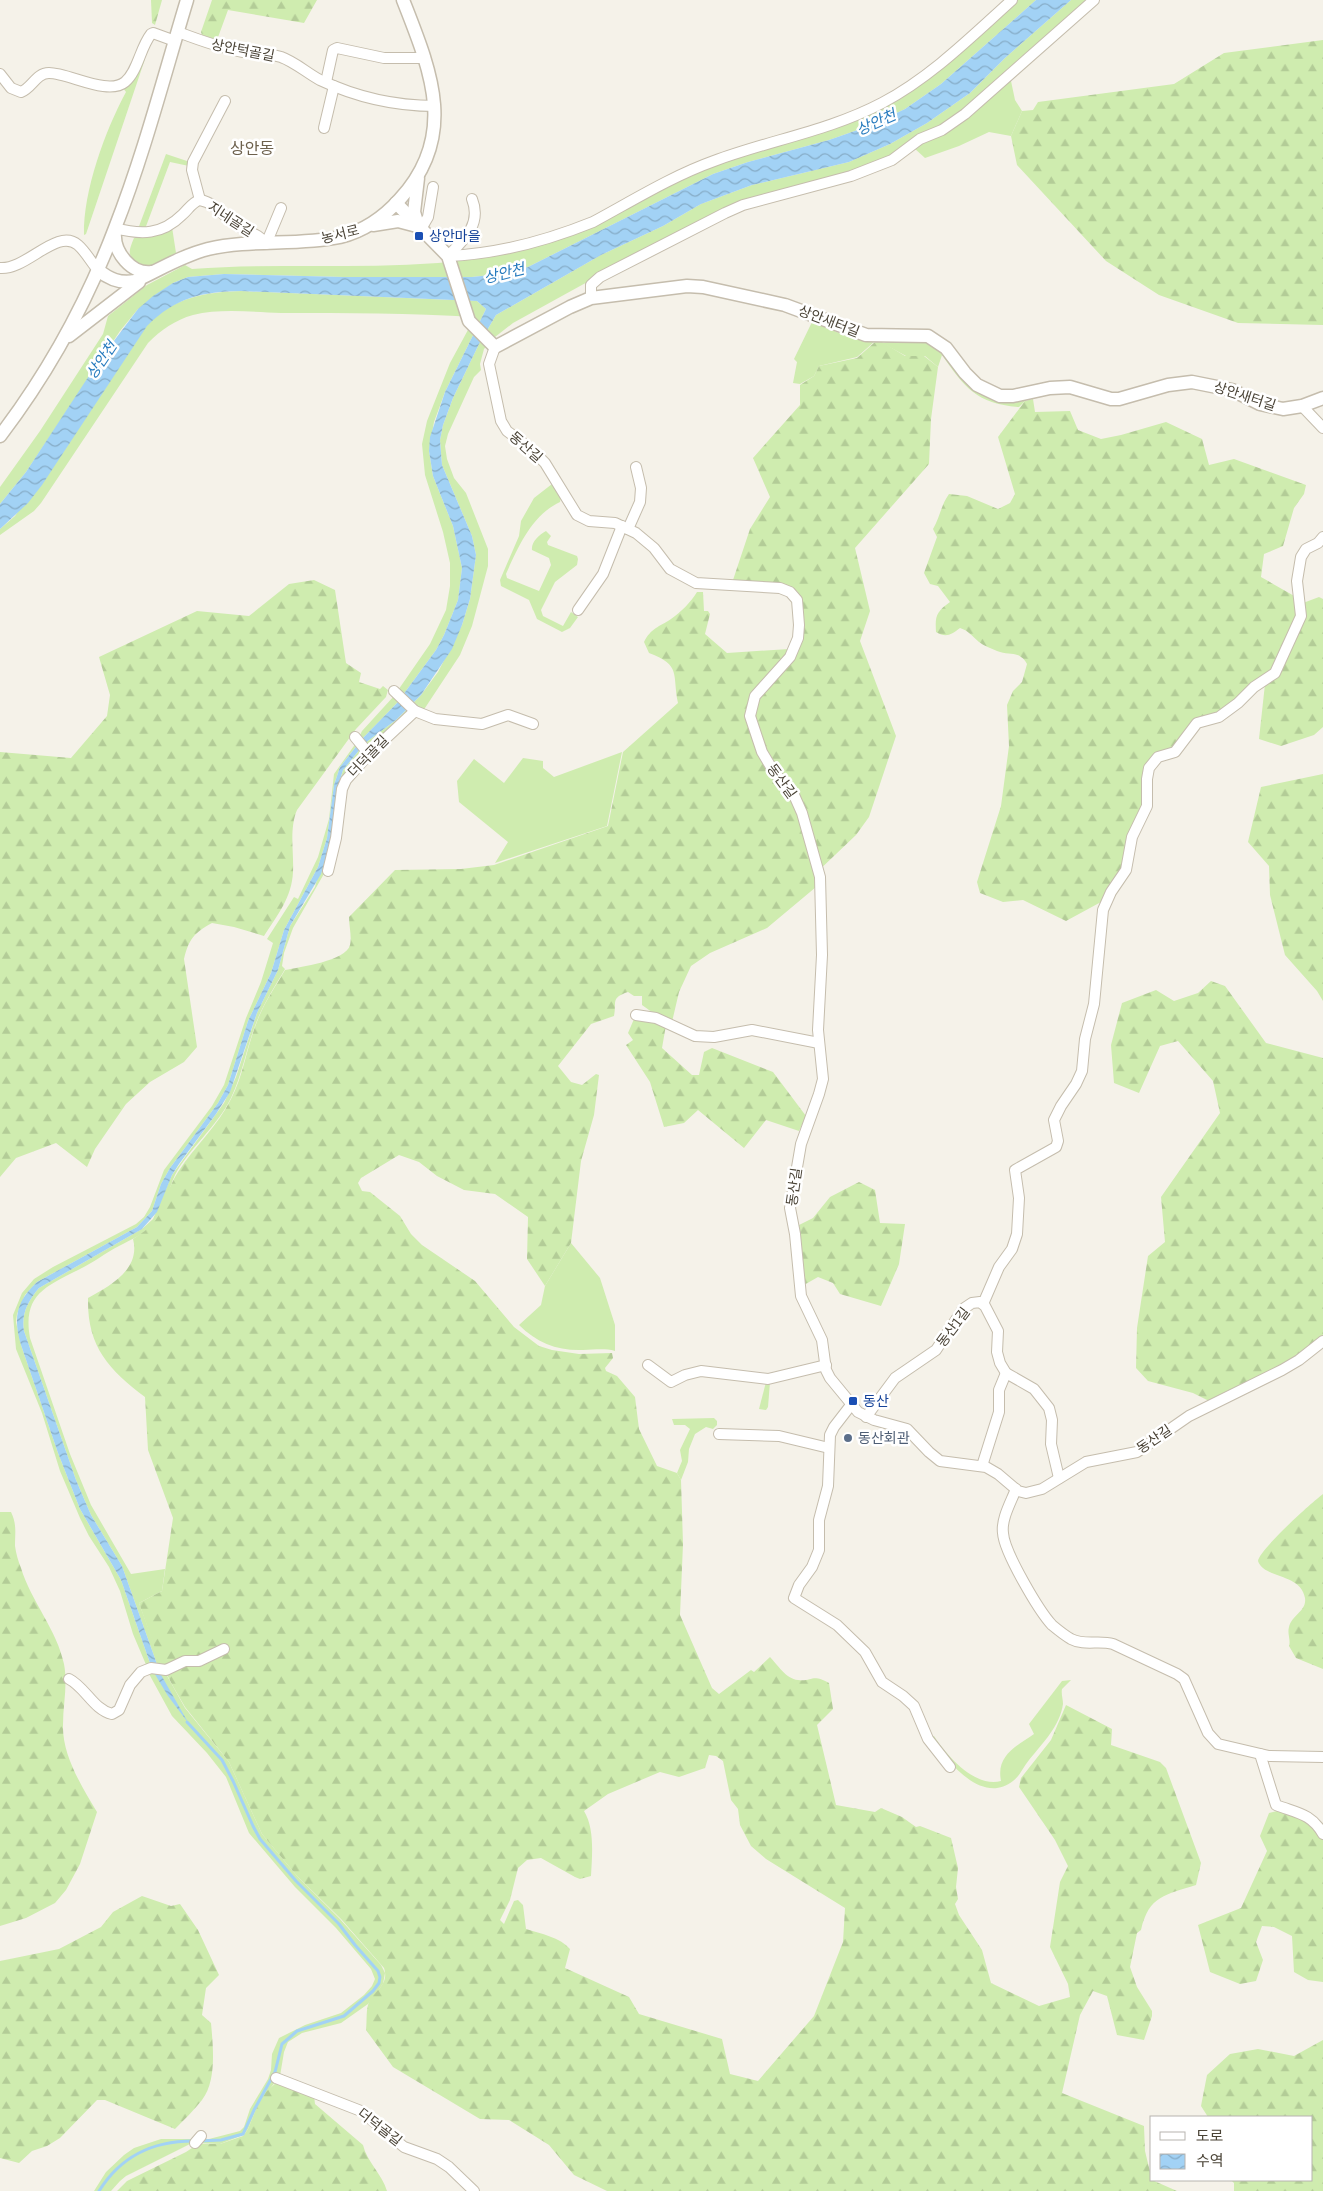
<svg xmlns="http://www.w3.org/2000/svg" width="1323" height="2191" font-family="'Asap Condensed','Noto Sans KR',sans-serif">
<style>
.grass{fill:#cfecaf}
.forest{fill:url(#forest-firs);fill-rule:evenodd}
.water{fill:url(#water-waves)}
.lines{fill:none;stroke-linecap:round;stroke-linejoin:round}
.stream{stroke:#a2d2f5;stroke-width:3}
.minor-casing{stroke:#c5bdad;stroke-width:12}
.tertiary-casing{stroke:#c5bdad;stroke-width:15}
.minor{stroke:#fff;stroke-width:10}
.tertiary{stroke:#fff;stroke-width:12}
.transit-dot{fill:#1a4fb4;stroke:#fff;stroke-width:2}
.service-dot{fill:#5c6f8a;stroke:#fff;stroke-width:2}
.labels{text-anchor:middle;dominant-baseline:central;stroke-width:5;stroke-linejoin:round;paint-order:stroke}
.street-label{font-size:14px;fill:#4a4336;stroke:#fff}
.transit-label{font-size:14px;fill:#164399;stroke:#fff;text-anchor:start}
.service-label{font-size:14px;fill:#4e5e75;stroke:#fff;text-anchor:start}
.water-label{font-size:15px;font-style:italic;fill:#277bbe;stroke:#fff}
.quarter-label{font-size:16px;fill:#6d614d;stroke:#fff}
</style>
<defs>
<pattern id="forest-firs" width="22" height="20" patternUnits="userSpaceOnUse" patternTransform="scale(1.25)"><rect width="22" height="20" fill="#cfecaf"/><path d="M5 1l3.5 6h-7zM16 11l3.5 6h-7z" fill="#b3cc97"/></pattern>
<pattern id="water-waves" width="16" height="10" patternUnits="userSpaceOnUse" patternTransform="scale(1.25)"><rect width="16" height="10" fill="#a2d2f5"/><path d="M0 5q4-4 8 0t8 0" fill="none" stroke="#86acc7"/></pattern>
</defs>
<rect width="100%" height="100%" fill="#f5f2e9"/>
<g class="grass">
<path d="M1016 0H1036L941 84 905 109 869 126 829 140 748 162 713 174 528 267 500 274 472 277H344L224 274 188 277 173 283 138 309 120 331 26 472 0 504V487L40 431 103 334 108 316 147 285 185 265 192 269C274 263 356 269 438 263 468 261 499 255 528 248L696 171 866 115Z"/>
<path d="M1071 0H1091L964 112 897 154 869 167 770 195 600 275 513 323 495 337 484 349 480 364 481 370 474 377 448 434 445 446 447 459 454 478 466 493 488 549V566L472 626 460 655 423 711 352 766 325 872 293 928 284 953 282 966 285 969C274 988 262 1006 255 1026 246 1050 242 1075 231 1098 217 1127 190 1147 175 1175 168 1190 166 1208 156 1221 147 1233 132 1239 119 1246 105 1253 93 1263 80 1269 47 1286 22 1294 30 1338L70 1454 91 1505 131 1574 165 1569 162 1591 139 1603 163 1668 158 1667 122 1566 91 1515 76 1480 24 1331C21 1314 28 1301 39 1288L142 1229 153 1219 172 1175 224 1103 236 1077 257 1013 278 970 290 926 315 887 335 810 339 783 343 770 365 743 396 720 421 695 438 672 462 625 470 599 476 555 472 536 442 465 440 440 443 425 453 398 479 344 496 315 601 255 663 226 701 204 752 185 849 162 890 144 927 123 970 93 1005 58Z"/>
<path d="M145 59 86 234 84 235C83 191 105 131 126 92L123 88Z"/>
<path d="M1006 81H1011L1015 100 1022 111 1011 136 989 132 959 146 925 158 914 148Z"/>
<path d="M166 154 190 162 189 166 170 162 145 229H138Z"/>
<path d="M172 227 176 253C164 259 149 272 136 262 126 255 130 248 134 238H143Z"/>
<path d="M241 291 477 301 486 309 445 392 434 422 429 451 433 476 453 526 462 568 458 600 444 635 436 650 397 703 362 739 340 767 334 785 327 838 318 867 284 930 271 973 248 1021 228 1085 218 1103 170 1168 161 1184 152 1211 137 1227 37 1282 25 1295 17 1314 16 1322 21 1345 58 1453 80 1509 121 1580 151 1666 147 1667 133 1634 120 1591 109 1567 89 1536 80 1518 60 1471 42 1413 16 1349 13 1315 22 1293 34 1279 53 1267 136 1224 144 1217 150 1207 164 1170 212 1106 224 1085 246 1018 261 982 273 943 267 939 294 897 298 899 318 857 329 819 334 774 356 743 362 731 394 696 430 644 446 610 450 586V563L443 532 425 475 422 444 427 421 450 363 475 317C411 313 346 313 281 313 253 312 220 308 193 315 175 320 161 330 148 343L41 503 34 511 0 535V529L15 516C47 469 80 422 113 375 127 354 141 326 162 312 186 295 213 292 241 291Z"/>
<path d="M812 322 854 339 874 342 857 357 819 366 814 376 800 384 793 383 797 362 794 359Z"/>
<path d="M904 339 932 343 1004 402 1025 401 1019 407C977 404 965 388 942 355L938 367 925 356H906L882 343Z"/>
<path d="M552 484 561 497 560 502C532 515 518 547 506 574L507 578 539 591 551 565 549 558 532 550C531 542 539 535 546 531L551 536 547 542 548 545 577 556 578 559 577 565 555 582 541 610 543 616 563 626 571 612 578 617 570 628 562 632 537 619 529 600 501 586 500 580 519 536 521 521 534 498Z"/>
<path d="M622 752 607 826 495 863 508 842 459 802 457 781 474 759 504 783 523 758 543 761V768L554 777Z"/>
<path d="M571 1243 600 1278 615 1325V1351C604 1348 594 1350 583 1350 558 1351 537 1343 519 1325L541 1305 545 1286Z"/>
<path d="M766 1382H770L768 1407 766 1410 759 1409Z"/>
<path d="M714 1418 717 1421V1425L713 1429 706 1427 695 1434 689 1449 688 1462 681 1480 677 1473 682 1461 680 1450 690 1429 685 1425H674L672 1419Z"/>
<path d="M148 1672H165L185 1708 229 1762 262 1834 297 1876 340 1919 381 1965 385 1973 383 1984 368 2004 341 2023 302 2033 288 2042 284 2052 280 2076 258 2104 248 2129 243 2135 220 2144 192 2143 126 2176 120 2181 111 2191H94L106 2172 124 2155 134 2148 161 2139H209L240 2131 244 2127 250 2109 268 2079 271 2070 272 2054 279 2038 305 2025 341 2013 364 1995 372 1986 375 1979 371 1969 336 1928 295 1887 249 1833 226 1777 207 1753 172 1716Z"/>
<path d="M1071 1680 1062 1689C1061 1694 1063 1699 1063 1704 1060 1726 1042 1744 1029 1760 1023 1767 1020 1776 1013 1781 981 1806 947 1760 930 1738L934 1736C947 1756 975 1788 1001 1781 996 1756 1015 1747 1034 1734L1029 1724 1062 1681Z"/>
</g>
<g class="forest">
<path d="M151 0H162L155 25 152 23Z"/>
<path d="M212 0H317L304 23 228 10 217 40 202 35 201 32Z"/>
<path d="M1323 40V325L1238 323 1159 295 1106 261 1017 165 1011 136 1022 111 1033 110 1038 102 1174 84 1224 53Z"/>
<path d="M875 342H882L905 356H924L938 367 931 419 929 464 855 548 870 611 860 641 896 736 869 817 856 835 814 875 816 887 767 928 710 953 691 966 679 992 672 1022 656 1015 642 1005V996H634L628 992C610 998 617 1002 614 1016L591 1024 558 1066 571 1082 582 1085 596 1074 599 1075 594 1115 581 1161 571 1243 545 1286 527 1259 528 1217 495 1194 464 1190 437 1176 419 1162 399 1155 361 1178 358 1183 362 1191 370 1192 400 1216 411 1234 422 1245 475 1281 514 1327 539 1346 552 1350 579 1354 612 1353 613 1358 605 1368 606 1371 617 1376 635 1397 639 1429 657 1466 677 1473 681 1480 683 1544 680 1615 712 1688 719 1694 751 1670 754 1672 770 1657C777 1664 786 1679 798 1680 812 1682 812 1673 829 1683L833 1709 817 1725 836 1805 875 1812 881 1808 902 1817 916 1827 920 1826 951 1838 958 1868 956 1887 958 1899 955 1904 959 1915 982 1950 991 1983 1039 2006 1070 1997 1068 1984 1050 1947 1060 1882 1068 1866 1055 1840 1019 1787 1021 1778 1051 1740 1066 1705 1112 1729 1111 1745 1160 1762 1166 1768 1201 1863 1196 1885C1166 1895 1149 1895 1141 1930L1137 1933 1130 1967 1137 1987 1152 2011V2016L1144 2040 1117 2035 1107 1996 1093 1991 1080 2015 1062 2093 1144 2126 1145 2151 1152 2180 1177 2191H607L574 2175 549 2145 509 2120 480 2119 393 2067 366 2030C367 2022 366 2012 368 2005 372 1991 390 1986 384 1968L341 1919 297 1876 262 1834 229 1762 185 1707 174 1688 159 1660 139 1603 162 1591 173 1518 148 1450 145 1397C108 1369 87 1346 88 1298 110 1286 141 1269 133 1239 169 1218 159 1202 178 1172 194 1147 218 1126 231 1099 243 1076 246 1051 255 1027 262 1006 274 989 285 970 300 967 346 961 350 945 352 937 349 926 349 917L395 870 461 869 494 865 608 826 623 752 678 703C672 675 682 665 649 653L644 642C651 628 659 627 671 619 681 612 691 602 697 592H703L704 611H708L710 614 705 634 727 653 789 649 804 624 802 600 797 591 783 584 733 580 750 529 770 497 753 458 800 405V385L814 376 819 366 857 358ZM709 1755 716 1756 723 1761 731 1800 738 1809 740 1825 751 1846 766 1859 845 1908 843 1942 814 2016 758 2081 730 2074 722 2039 639 2014 629 1997 565 1968 570 1949C560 1937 541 1934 526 1929L523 1905 518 1900 514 1901 504 1924 500 1920 510 1900 518 1868 527 1860 541 1858 575 1877 580 1879 591 1876C592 1856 595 1829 584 1811L608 1794 660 1772 679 1777 705 1768Z"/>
<path d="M1033 399 1035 412 1070 411 1078 430 1101 439 1121 435 1166 422 1202 439 1209 465 1234 459 1306 485 1304 494 1294 508 1283 546 1264 554 1261 577 1296 597 1299 609 1279 662 1237 702 1208 718 1201 716 1197 718 1177 747 1157 754 1146 800 1126 860 1103 903 1101 902 1066 921 1023 900 1003 902 980 893 977 882 1001 806 1009 746 1007 705 1013 691 1022 682 1027 664C1019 650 1010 656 997 651 991 648 984 646 979 642 972 636 969 631 960 628 951 635 946 638 936 632 935 616 936 612 950 602L938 586 930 584 924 573 937 537 933 529C940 517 941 505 949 494L967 496 998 509 1010 503 1015 494 998 437 1025 401Z"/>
<path d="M314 580 335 590 346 663 361 673 359 682 380 689 383 686 388 690 386 697 356 729 297 810C289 829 294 852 293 872 292 897 277 916 264 936L234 927 212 923C194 933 189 939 184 959L197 1047 184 1062 150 1082 126 1104 95 1149 87 1167 56 1143 16 1158 0 1177V752L71 758 107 716 110 695 99 657 197 611 249 616 289 584Z"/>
<path d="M1319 597 1323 599V727L1314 735 1281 746 1259 739 1265 684 1303 603Z"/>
<path d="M1323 774V1001L1317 991 1285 955 1270 895 1269 866 1248 842 1261 787Z"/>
<path d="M1211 981 1225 986 1266 1043 1323 1058V1336C1289 1365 1248 1382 1209 1401L1193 1393 1148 1381 1136 1368 1137 1328 1148 1256 1165 1242 1161 1197 1220 1113 1213 1081 1178 1041 1160 1046 1139 1093 1114 1083 1111 1045 1122 1003 1156 990 1174 1001 1198 993Z"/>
<path d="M634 1019 666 1025 662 1048 692 1075H699L704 1052 712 1048 773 1072 806 1116 799 1131 766 1120 744 1148 698 1110 684 1123 664 1127 650 1082 626 1045 633 1040 628 1033Z"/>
<path d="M859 1182 875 1190 880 1223 905 1224 899 1264 881 1306 840 1294 833 1283 818 1277 804 1285 799 1225 813 1218 830 1197Z"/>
<path d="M1323 1494V1669L1296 1658 1289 1646C1291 1640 1287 1634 1289 1627 1292 1615 1307 1611 1305 1598 1301 1573 1264 1579 1258 1561 1259 1550 1311 1503 1323 1494Z"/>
<path d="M0 1512H11C17 1524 15 1533 15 1546 16 1553 18 1561 21 1568 31 1601 57 1630 64 1664 68 1685 63 1704 63 1725 62 1755 82 1787 97 1812L80 1864 66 1890 55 1903 26 1918 0 1926Z"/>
<path d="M1281 1810 1302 1816 1323 1839V1982L1308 1980 1294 1972 1292 1936 1274 1927 1262 1926 1256 1942 1263 1960 1256 1981 1240 1984 1210 1972 1198 1925 1241 1908 1267 1851 1260 1836 1269 1813Z"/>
<path d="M142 1896 171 1906 180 1904 198 1930 219 1975 206 1988 202 2015 211 2023C213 2046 217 2081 202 2100 194 2110 184 2120 175 2129L105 2100H97L60 2138 47 2146 32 2151 19 2163 0 2158V1961L59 1949 101 1927 113 1912Z"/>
<path d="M1323 2040V2191H1234V2183L1231 2180H1312V2117H1208L1201 2106 1207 2075 1230 2054 1258 2049 1294 2056Z"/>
<path d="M277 2082 314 2095 315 2104 363 2145C367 2162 382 2174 387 2191H117L127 2181 186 2152 198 2144H220L243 2136 248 2129 258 2104 267 2091Z"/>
</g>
<g class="water">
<path d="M1036 0H1071L1005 58 970 93 927 123 890 144 849 162 752 185 701 204 663 226 601 255 496 315 479 344 453 398 443 425 440 440 442 465 472 536 476 555 470 599 462 625 452 649 421 695 396 720 365 743 343 770 339 783 331 840 321 874 290 926 278 970 257 1013 230 1092 216 1114 179 1164 172 1175 157 1212 142 1229 39 1288C28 1301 21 1314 24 1331L76 1480 91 1515 122 1566 158 1667 151 1666 121 1580 80 1509 58 1453 21 1345C13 1318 16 1302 37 1282L137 1227 152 1211 161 1184 170 1168 218 1103 228 1085 248 1021 271 973 284 930 318 867 327 838 334 785 340 767 362 739 397 703 436 650 444 635 458 600 462 568 453 526 433 476 429 451 430 437 445 392 486 309 477 301 241 291C202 292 176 297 147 326L42 485 28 503 0 529V504L26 472 98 362 138 309 153 296 173 283 188 277 224 274 344 277H472L500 274 528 267 713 174 748 162 829 140 869 126 905 109 941 84Z"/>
<path d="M153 1671 160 1673 189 1724 168 1696Z"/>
</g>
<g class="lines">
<g class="stream">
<path d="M187 1722 222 1760 233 1781 253 1826 260 1839 296 1881 339 1924 355 1945 378 1971 380 1977 379 1983 373 1991 344 2016 297 2031 282 2044 275 2072 254 2110 243 2134 221 2140 199 2141"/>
<path d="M99 2191C121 2156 152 2141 193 2141"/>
</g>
<g class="minor-casing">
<g id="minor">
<path d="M178 32C199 40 221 48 243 52 256 54 268 53 281 57 295 62 307 73 320 80 356 97 395 106 435 106"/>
<path d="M0 74 11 88 21 92C32 88 36 73 49 73 69 73 108 96 125 82 138 71 140 48 151 34L153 33 175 41"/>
<path d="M326 82 333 50 337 48 384 58H425"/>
<path d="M324 128 334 86"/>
<path d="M200 200 192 170 193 162 225 101"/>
<path d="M115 228C141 235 162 235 182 215 188 210 192 202 200 200 216 203 223 216 236 225 246 232 259 233 266 244L281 208"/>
<path d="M421 229 428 217 433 187"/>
<path d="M448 256C498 254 546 241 593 222 632 201 672 176 714 161 770 140 829 131 882 103 931 77 971 37 1012 0"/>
<path d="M448 256C464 240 482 224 472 199"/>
<path d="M0 268C27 270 57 227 78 245 86 252 91 262 98 270"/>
<path d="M591 298V285L600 277 725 213 743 205 851 176 892 160 920 139 942 130 965 114 1094 0"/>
<path d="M495 347 489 364 501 421 507 431 530 448 545 463 577 515 589 521 615 523 636 533 654 548 670 569 696 583 780 588 790 592 797 600 799 625 798 638 790 657 755 696 750 716 762 752 774 772 794 795 802 813 820 877 822 955 818 1030 823 1079 819 1094 801 1144 790 1208 795 1234 801 1296 822 1340 826 1370 830 1378 858 1412 874 1420 907 1429 929 1452 940 1461 986 1467 998 1474 1018 1491 1026 1493 1042 1489 1086 1462 1137 1452 1189 1416 1282 1370 1299 1360 1323 1341"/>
<path d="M1302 406 1323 428"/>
<path d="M628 529 640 502 641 488 636 467"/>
<path d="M578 610 603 574 622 526"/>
<path d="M394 691 415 711 435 719 482 724 508 715 533 724"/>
<path d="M355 737 369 754"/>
<path d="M328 871 336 838 342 789 346 780 369 754 415 711"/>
<path d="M636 1015 656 1018 695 1036 714 1037 752 1030 819 1043"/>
<path d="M983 1304 999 1267 1012 1249 1017 1234 1019 1198 1015 1170 1056 1147 1058 1141 1054 1120 1061 1106 1076 1084 1082 1071 1085 1039 1094 1004 1103 910 1111 892 1126 870 1132 837 1147 806V779L1149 768 1158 757 1175 752 1197 723 1219 717 1238 703 1254 687 1275 673 1301 616 1297 581 1301 557 1306 549 1318 543 1323 537"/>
<path d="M648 1365 671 1382 685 1375 701 1371 768 1379 826 1365"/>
<path d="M851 1405 834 1427 830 1435 828 1486 819 1520V1550L812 1567 799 1585 794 1598 837 1625 865 1652 882 1682 903 1696 914 1706 928 1739 950 1767"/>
<path d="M866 1417 895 1378 936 1350 963 1309 972 1303 980 1302 985 1306 998 1331 997 1352 1000 1363 1006 1373 1034 1389 1049 1408 1052 1420 1051 1444 1059 1478"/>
<path d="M719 1434 779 1436 829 1448"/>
<path d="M982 1466 999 1412V1390L1006 1373"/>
<path d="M1016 1489C1011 1502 1001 1519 1003 1533 1004 1552 1039 1611 1052 1625 1058 1630 1064 1635 1071 1639 1084 1646 1099 1640 1113 1644L1177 1674 1184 1679 1208 1733 1218 1744 1269 1756 1323 1757"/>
<path d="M69 1679C85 1687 94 1710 112 1714L119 1710 130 1685 141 1672 151 1668 166 1670 185 1661H199L224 1649"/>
<path d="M1260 1754 1276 1805C1296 1813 1311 1813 1323 1834"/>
<path d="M276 2078 361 2111 404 2147 437 2159 449 2167 474 2191"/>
<path d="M195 2143 201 2136"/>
</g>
</g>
<g class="tertiary-casing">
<g id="tertiary">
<path d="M396 203 448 256 469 321 495 347 570 307 591 298 687 286 703 287 785 305 866 335 928 336 946 348 965 373 977 385 1000 396H1013L1050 388 1070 387 1111 399H1119L1168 385 1192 382 1232 390 1260 404 1283 409 1302 406 1323 398"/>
<path d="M373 225 398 221 417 226"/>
<path d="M418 225 414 212 418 178"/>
<path d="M115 232C113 252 132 275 152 272"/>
<path d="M98 270C109 279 120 284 135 281 159 270 181 256 208 249 251 239 297 246 340 237 364 231 384 217 400 199 459 135 430 69 403 0"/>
<path d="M69 336 139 282"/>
<path d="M0 436C48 373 87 302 115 228 144 154 164 76 187 0"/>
</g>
</g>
<use href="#minor" class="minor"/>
<use href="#tertiary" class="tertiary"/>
</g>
<g class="transit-dot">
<rect x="414" y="231" width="10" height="10" rx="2.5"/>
<rect x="848" y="1396" width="10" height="10" rx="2.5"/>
</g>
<circle class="service-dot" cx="848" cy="1438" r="5"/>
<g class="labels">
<g class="street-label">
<text transform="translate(243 50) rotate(11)">상안턱골길</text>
<text transform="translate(231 219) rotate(33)">지네골길</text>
<text transform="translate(340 234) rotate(-14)">농서로</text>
<text transform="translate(829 321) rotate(21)">상안새터길</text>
<text transform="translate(1245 396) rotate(18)">상안새터길</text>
<text transform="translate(526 447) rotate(41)">동산길</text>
<text transform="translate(368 756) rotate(-46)">더덕골길</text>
<text transform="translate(782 781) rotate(54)">동산길</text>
<text transform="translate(794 1187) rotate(-82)">동산길</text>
<text transform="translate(953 1327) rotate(-53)">동산1길</text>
<text transform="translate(1154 1439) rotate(-34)">동산길</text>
<text transform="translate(380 2127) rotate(38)">더덕골길</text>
</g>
<g class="transit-label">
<text x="429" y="236">상안마을</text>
<text x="863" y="1401">동산</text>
</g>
<g class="service-label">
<text x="858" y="1438">동산회관</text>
</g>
<g class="water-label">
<text transform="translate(876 122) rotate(-24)">상안천</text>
<text transform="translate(504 273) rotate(-14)">상안천</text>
<text transform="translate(101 360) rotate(-56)">상안천</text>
</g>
<g class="quarter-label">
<text x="252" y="148">상안동</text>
</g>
</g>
<rect x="1150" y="2116" width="162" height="65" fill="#ffffff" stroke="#b7b4af"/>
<rect x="1160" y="2132" width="25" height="8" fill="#ffffff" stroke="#b7b4af"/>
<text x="1196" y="2141" font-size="15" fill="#4a4336">도로</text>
<rect x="1160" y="2154" width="25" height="15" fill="url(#water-waves)" stroke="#b7b4af"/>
<text x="1196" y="2166" font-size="15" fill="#4a4336">수역</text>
</svg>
